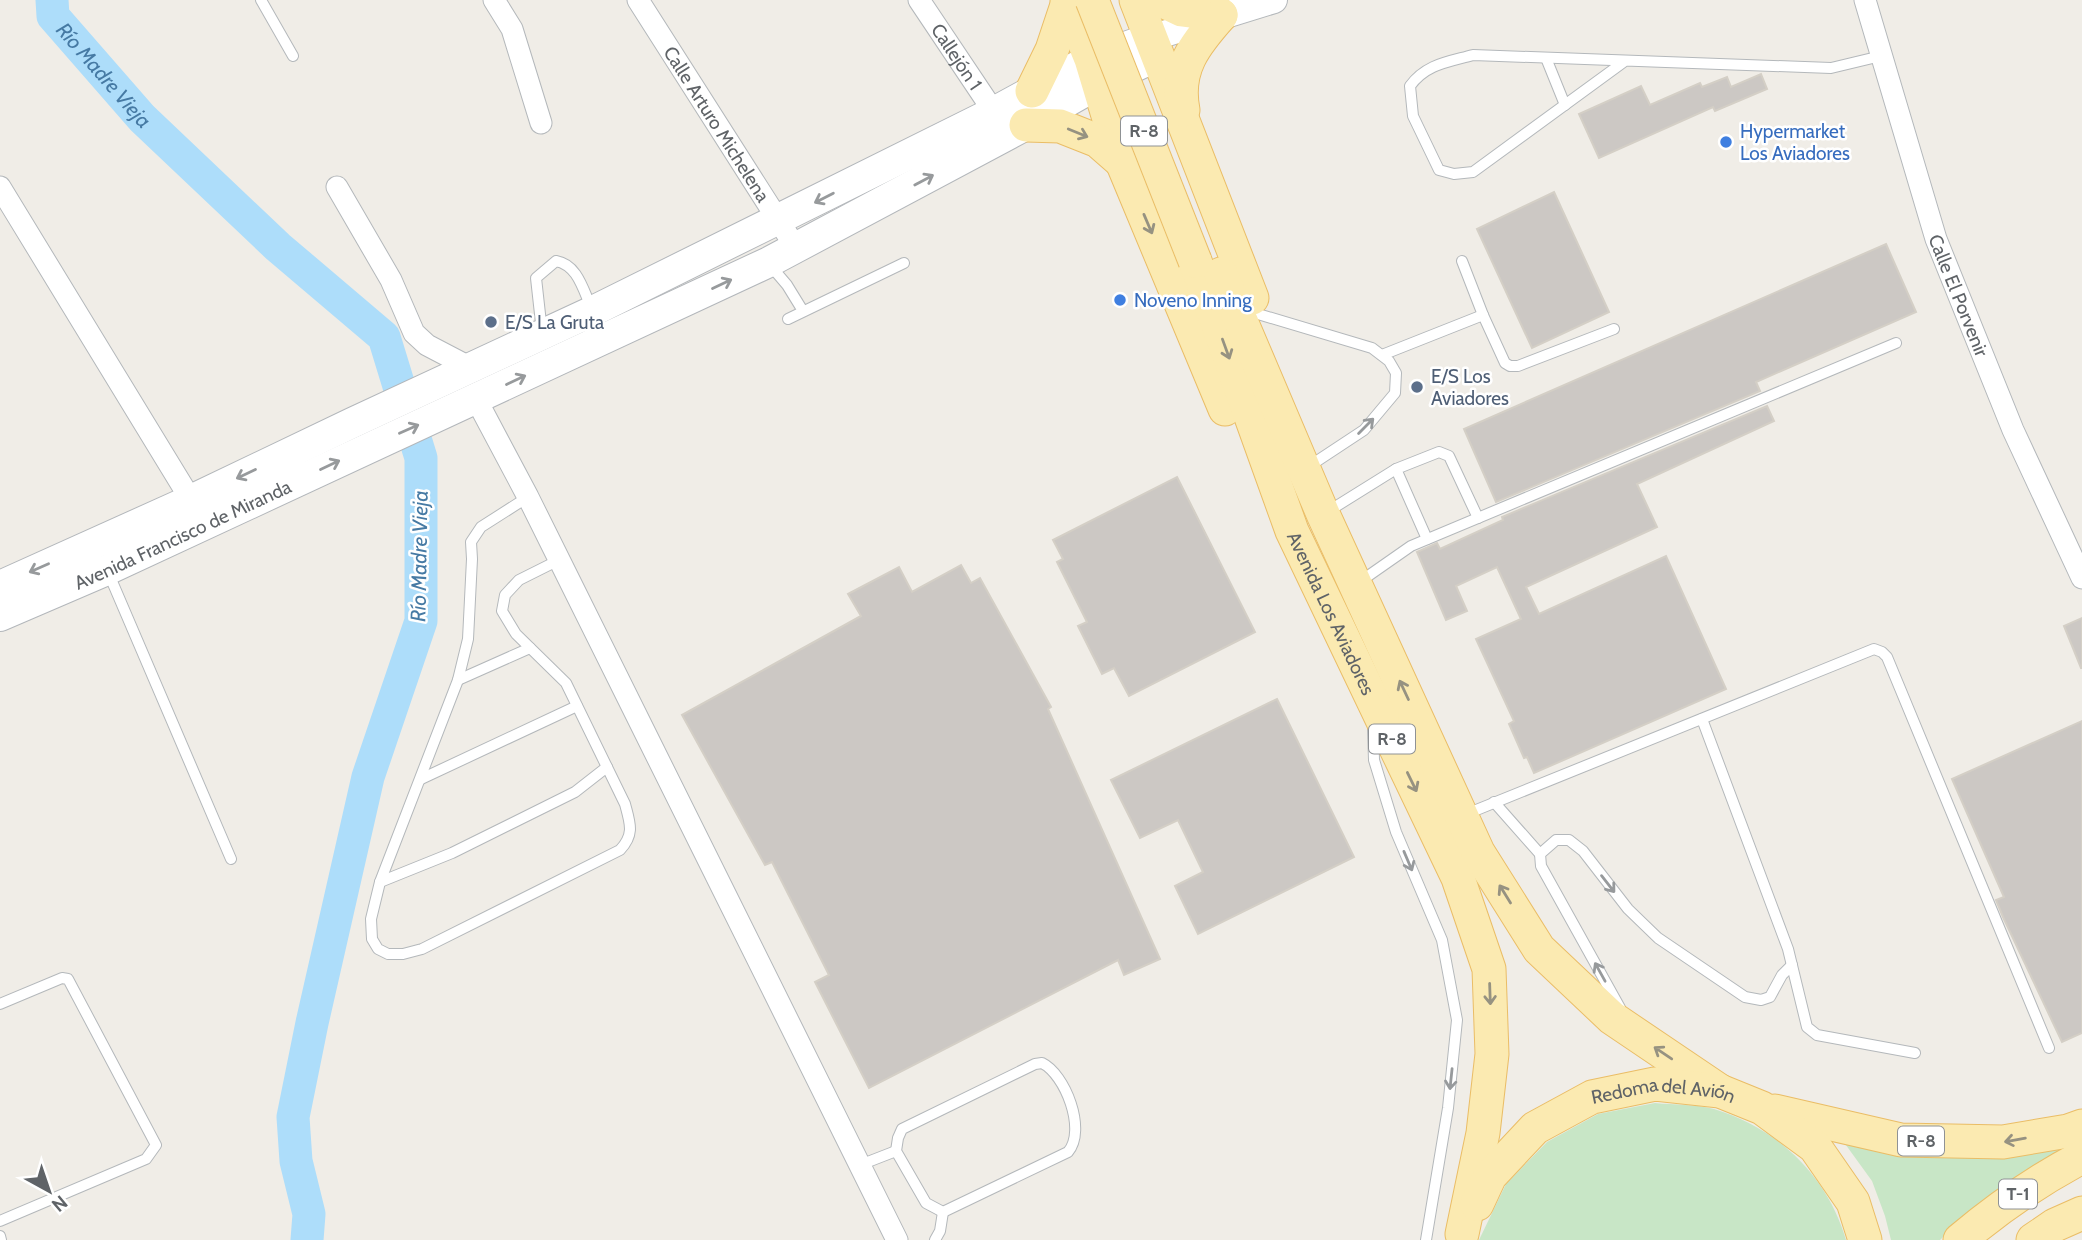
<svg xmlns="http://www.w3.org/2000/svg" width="2082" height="1240" font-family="Cabin,sans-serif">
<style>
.green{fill:#c8e6c6}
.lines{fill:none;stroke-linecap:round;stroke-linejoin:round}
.river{stroke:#adddfa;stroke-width:33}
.building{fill:#ccc8c4;stroke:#d4cfc6;stroke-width:2}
.service-casing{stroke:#b4b8bb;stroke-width:12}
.minor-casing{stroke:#b4b8bb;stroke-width:23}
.tertiary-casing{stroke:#b4b8bb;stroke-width:28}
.secondary-casing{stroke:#b3b7bb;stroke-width:32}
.primary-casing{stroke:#eabd66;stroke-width:35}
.service{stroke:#fff;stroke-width:10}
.minor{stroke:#fff;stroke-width:21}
.tertiary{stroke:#fff;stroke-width:26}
.secondary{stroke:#fff;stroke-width:30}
.primary{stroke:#fbeab1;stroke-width:33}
.primary-bridge-casing{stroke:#eabd66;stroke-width:35;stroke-linecap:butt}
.primary-bridge{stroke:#fbeab1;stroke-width:33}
.oneway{stroke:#969281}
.oneway2{stroke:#979a9c}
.shop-dot{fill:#3f7fe0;stroke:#fff;stroke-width:2.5}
.service-dot{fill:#5c6f8a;stroke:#fff;stroke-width:2.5}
.labels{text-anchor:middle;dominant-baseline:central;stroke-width:5;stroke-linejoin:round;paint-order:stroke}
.shield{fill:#fff;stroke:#8f9295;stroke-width:2}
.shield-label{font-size:18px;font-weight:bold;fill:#5f6367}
.street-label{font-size:19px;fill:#5f6367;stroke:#fff}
.shop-label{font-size:19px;fill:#366cbe;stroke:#fff;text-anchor:start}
.service-label{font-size:19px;fill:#4e5e75;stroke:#fff;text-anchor:start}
.water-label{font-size:21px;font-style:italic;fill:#467aa4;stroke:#fff}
</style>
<rect width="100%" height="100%" fill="#f0ede7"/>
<g class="green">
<path d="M1655 1103C1674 1105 1696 1104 1714 1109 1778 1128 1828 1177 1846 1240H1479L1506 1184 1547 1142 1598 1114Z"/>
<path d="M2082 1140 1947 1233 1940 1240H1891L1885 1216 1872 1181 1843 1141Z"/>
</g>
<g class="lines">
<path class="river" id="s1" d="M52 0 53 16 142 118 278 247 384 337 421 458V621L368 777 312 1023 293 1117 296 1161 309 1214 307 1240"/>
</g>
<g class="building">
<path d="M1761 74 1767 89 1715 111 1713 107 1599 158 1579 114 1641 86 1650 105 1700 83 1702 87 1727 77 1731 87Z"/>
<path d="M1554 192 1609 312 1532 348 1477 229Z"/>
<path d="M1886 244 1916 312 1756 382 1760 391 1496 502 1464 429Z"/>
<path d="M1767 406 1774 421 1637 484 1657 527 1526 587 1539 614 1666 556 1726 689 1534 773 1527 757 1524 758 1509 724 1514 721 1476 639 1521 619 1497 567 1456 586 1467 611 1446 620 1417 552 1437 543 1440 549 1503 520 1502 517Z"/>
<path d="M1177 477 1255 632 1129 696 1114 668 1102 674 1078 626 1087 622 1057 562 1063 559 1053 540Z"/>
<path d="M961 565 971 583 980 578 1051 707 1048 709 1160 959 1124 975 1118 960 869 1088 815 982 829 975 772 862 765 865 682 715 861 616 848 594 899 567 912 592Z"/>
<path d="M2082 618V668H2081L2064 626Z"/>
<path d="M1277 699 1354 857 1198 934 1175 886 1203 872 1178 820 1140 838 1111 780Z"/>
<path d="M2082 721V1033L2062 1042 2003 917 1996 900 2004 897 1952 779Z"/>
</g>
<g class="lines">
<g class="service-casing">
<g id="service">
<path d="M261 0 293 56"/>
<path d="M1546 58 1565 105"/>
<path d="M1625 61 1473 172 1454 174 1439 170 1413 116 1410 86C1426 64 1448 62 1473 55L1831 68 1881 56"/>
<path d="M1462 261 1483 315"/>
<path d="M770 265 787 285 803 311"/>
<path d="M1258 314 1372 348 1389 361 1396 373 1395 393 1364 430 1311 465"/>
<path d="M788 319 904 263"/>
<path d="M542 332 536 278 556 261C578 265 583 290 592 309"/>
<path d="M1382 355 1483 315 1505 363 1510 366H1518L1614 329"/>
<path d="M528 497 481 527 471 542 472 559 468 639 458 680 380 882 371 919 372 939 378 949 388 954H403L422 949 620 850C635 834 630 823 625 804L566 683 516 634 502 611 505 595 519 580 559 560"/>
<path d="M1327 512 1396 469"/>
<path d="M1427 539 1396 469 1439 452 1449 456 1478 518"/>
<path d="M108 572 231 859"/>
<path d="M1358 583 1411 546 1896 343"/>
<path d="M458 680 530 648"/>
<path d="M1702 719 1788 949 1807 1027 1817 1035 1915 1053"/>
<path d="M1373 728 1374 760 1396 832 1442 940 1457 1020 1448 1108 1426 1240"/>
<path d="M421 779 577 706"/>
<path d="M1494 802 1540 854"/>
<path d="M1464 815 1874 649 1882 652 1887 657 2049 1048"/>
<path d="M380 882 452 853 575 792 607 767"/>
<path d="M0 1004 62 978 68 979 156 1145 146 1159 0 1221"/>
<path d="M1620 1008 1541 866 1540 854 1556 840H1569L1583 851 1628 909 1658 938 1745 997 1761 1000 1770 997 1782 975 1792 965"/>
<path d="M1042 1063C1065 1074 1087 1130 1068 1152L943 1212 926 1203 896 1151 898 1138 902 1129 1035 1064Z"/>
<path d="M860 1165 896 1151"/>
<path d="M0 1236 1 1240"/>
<path d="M935 1240 940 1231 943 1212"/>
</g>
</g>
<g class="minor-casing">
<g id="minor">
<path d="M494 0 512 29 541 123"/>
<path id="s2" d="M638 0 796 248"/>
<path id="s3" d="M919 0 994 112"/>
<path id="s4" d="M1865 0 1936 239 2013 430 2082 578"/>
<path d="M0 187 191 500"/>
<path d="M337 187 391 280 414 333 427 345 471 368"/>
<path d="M476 399 528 497 897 1240"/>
</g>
</g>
<g class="tertiary-casing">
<path id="tertiary" d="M1151 38 1274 0"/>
</g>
<g class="secondary-casing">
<g id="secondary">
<path d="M0 586 191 500 352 423 593 311 994 112 1091 59 1151 38"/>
<path id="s5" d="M0 616 107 570 769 262 1026 125 1098 84 1157 56"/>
</g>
</g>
<g class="primary-casing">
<g id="primary">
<path d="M1067 0 1091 59 1122 162 1225 409"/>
<path d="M1136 0 1252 298"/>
<path d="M1161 0 1182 10 1221 15"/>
<path d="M1032 91 1052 50 1068 2"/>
<path d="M1183 110C1175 69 1195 44 1221 15"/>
<path d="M1026 125 1060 126 1098 141 1122 162"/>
<path id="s6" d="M1195 261 1292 531 1458 878 1489 969 1492 1054 1483 1133 1462 1234"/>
<path d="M1221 274 1323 514 1478 852 1539 949 1612 1018 1720 1091"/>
<path d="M1775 1111 1901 1140 2003 1142 2068 1131 2082 1126"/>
<path id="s7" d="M1477 1204 1490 1176 1535 1128 1592 1097 1655 1084 1720 1091 1762 1108 1815 1147 1853 1202 1865 1240"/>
<path d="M1960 1240C1998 1208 2038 1180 2082 1157"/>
<path d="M2033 1240 2055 1225 2082 1213"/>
</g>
</g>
<use href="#service" class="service"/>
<use href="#minor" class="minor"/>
<use href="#tertiary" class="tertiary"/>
<use href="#secondary" class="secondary"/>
<use href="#primary" class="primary"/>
<g class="primary-bridge-casing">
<path id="primary-bridge" d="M1092 0 1195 261"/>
</g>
<use href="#primary-bridge" class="primary-bridge"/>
</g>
<defs><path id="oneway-shaft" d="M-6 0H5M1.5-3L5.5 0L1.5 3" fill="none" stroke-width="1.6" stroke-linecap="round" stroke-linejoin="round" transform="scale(1.75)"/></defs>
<g class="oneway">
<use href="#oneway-shaft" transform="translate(1078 133) rotate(22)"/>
<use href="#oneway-shaft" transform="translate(1148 224) rotate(67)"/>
<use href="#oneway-shaft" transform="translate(1226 349) rotate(70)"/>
<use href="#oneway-shaft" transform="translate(1404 690) rotate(-115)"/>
<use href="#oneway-shaft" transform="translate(1412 782) rotate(64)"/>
<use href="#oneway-shaft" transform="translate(1505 894) rotate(-122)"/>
<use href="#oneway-shaft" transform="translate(1490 994) rotate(88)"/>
<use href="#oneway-shaft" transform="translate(1663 1053) rotate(-146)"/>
<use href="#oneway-shaft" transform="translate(2015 1140) rotate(170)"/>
</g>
<g class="oneway2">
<use href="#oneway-shaft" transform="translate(924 180) rotate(-28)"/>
<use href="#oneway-shaft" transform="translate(824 198) rotate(153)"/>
<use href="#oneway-shaft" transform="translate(722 284) rotate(-25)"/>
<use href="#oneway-shaft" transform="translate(516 380) rotate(-25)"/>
<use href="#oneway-shaft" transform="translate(1366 426) rotate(-45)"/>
<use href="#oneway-shaft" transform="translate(409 429) rotate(-24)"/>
<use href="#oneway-shaft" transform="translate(330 465) rotate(-25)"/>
<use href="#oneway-shaft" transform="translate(246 474) rotate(154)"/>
<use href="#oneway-shaft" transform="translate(39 568) rotate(156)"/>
<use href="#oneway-shaft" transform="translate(1408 861) rotate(67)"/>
<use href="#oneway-shaft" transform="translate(1608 884) rotate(52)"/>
<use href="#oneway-shaft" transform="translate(1600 972) rotate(-119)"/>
<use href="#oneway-shaft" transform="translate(1451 1079) rotate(96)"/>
</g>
<g class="shop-dot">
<circle cx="1726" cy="142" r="7"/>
<circle cx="1120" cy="300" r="7"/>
</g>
<g class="service-dot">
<circle cx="491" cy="322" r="7"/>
<circle cx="1417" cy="387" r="7"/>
</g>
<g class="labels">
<g class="shield">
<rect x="1121" y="116.5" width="46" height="29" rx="5"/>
<rect x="1369" y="724.5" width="46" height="29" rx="5"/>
<rect x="1898" y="1126.5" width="46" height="29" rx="5"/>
<rect x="1999" y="1179.5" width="38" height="29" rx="5"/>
</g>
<g class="shield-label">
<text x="1144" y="131">R-8</text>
<text x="1392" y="739">R-8</text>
<text x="1921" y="1141">R-8</text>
<text x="2018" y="1194">T-1</text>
</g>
<g class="street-label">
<text stroke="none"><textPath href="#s3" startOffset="68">Callejón 1</textPath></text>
<text stroke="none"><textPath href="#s2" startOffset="147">Calle Arturo Michelena</textPath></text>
<text stroke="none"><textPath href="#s4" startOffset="310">Calle El Porvenir</textPath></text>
<text stroke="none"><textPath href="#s5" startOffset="200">Avenida Francisco de Miranda</textPath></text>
<text stroke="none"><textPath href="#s6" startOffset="378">Avenida Los Aviadores</textPath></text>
<text stroke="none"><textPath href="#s7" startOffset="234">Redoma del Avión</textPath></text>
</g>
<g class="shop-label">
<text x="1740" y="131">Hypermarket<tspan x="1740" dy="22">Los Aviadores</tspan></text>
<text x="1134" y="300">Noveno Inning</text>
</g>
<g class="service-label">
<text x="505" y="322">E/S La Gruta</text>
<text x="1431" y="376">E/S Los<tspan x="1431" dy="22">Aviadores</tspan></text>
</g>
<g class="water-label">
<text stroke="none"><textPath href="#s1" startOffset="94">Río Madre Vieja</textPath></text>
<text transform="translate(419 556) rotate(-89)">Río Madre Vieja</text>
</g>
</g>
<g transform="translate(49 1191) rotate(140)" stroke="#ffffff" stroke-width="5" paint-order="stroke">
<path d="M0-5L12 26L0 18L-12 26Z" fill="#5f6367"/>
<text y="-10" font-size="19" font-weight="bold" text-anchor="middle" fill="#5f6367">N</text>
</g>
</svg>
